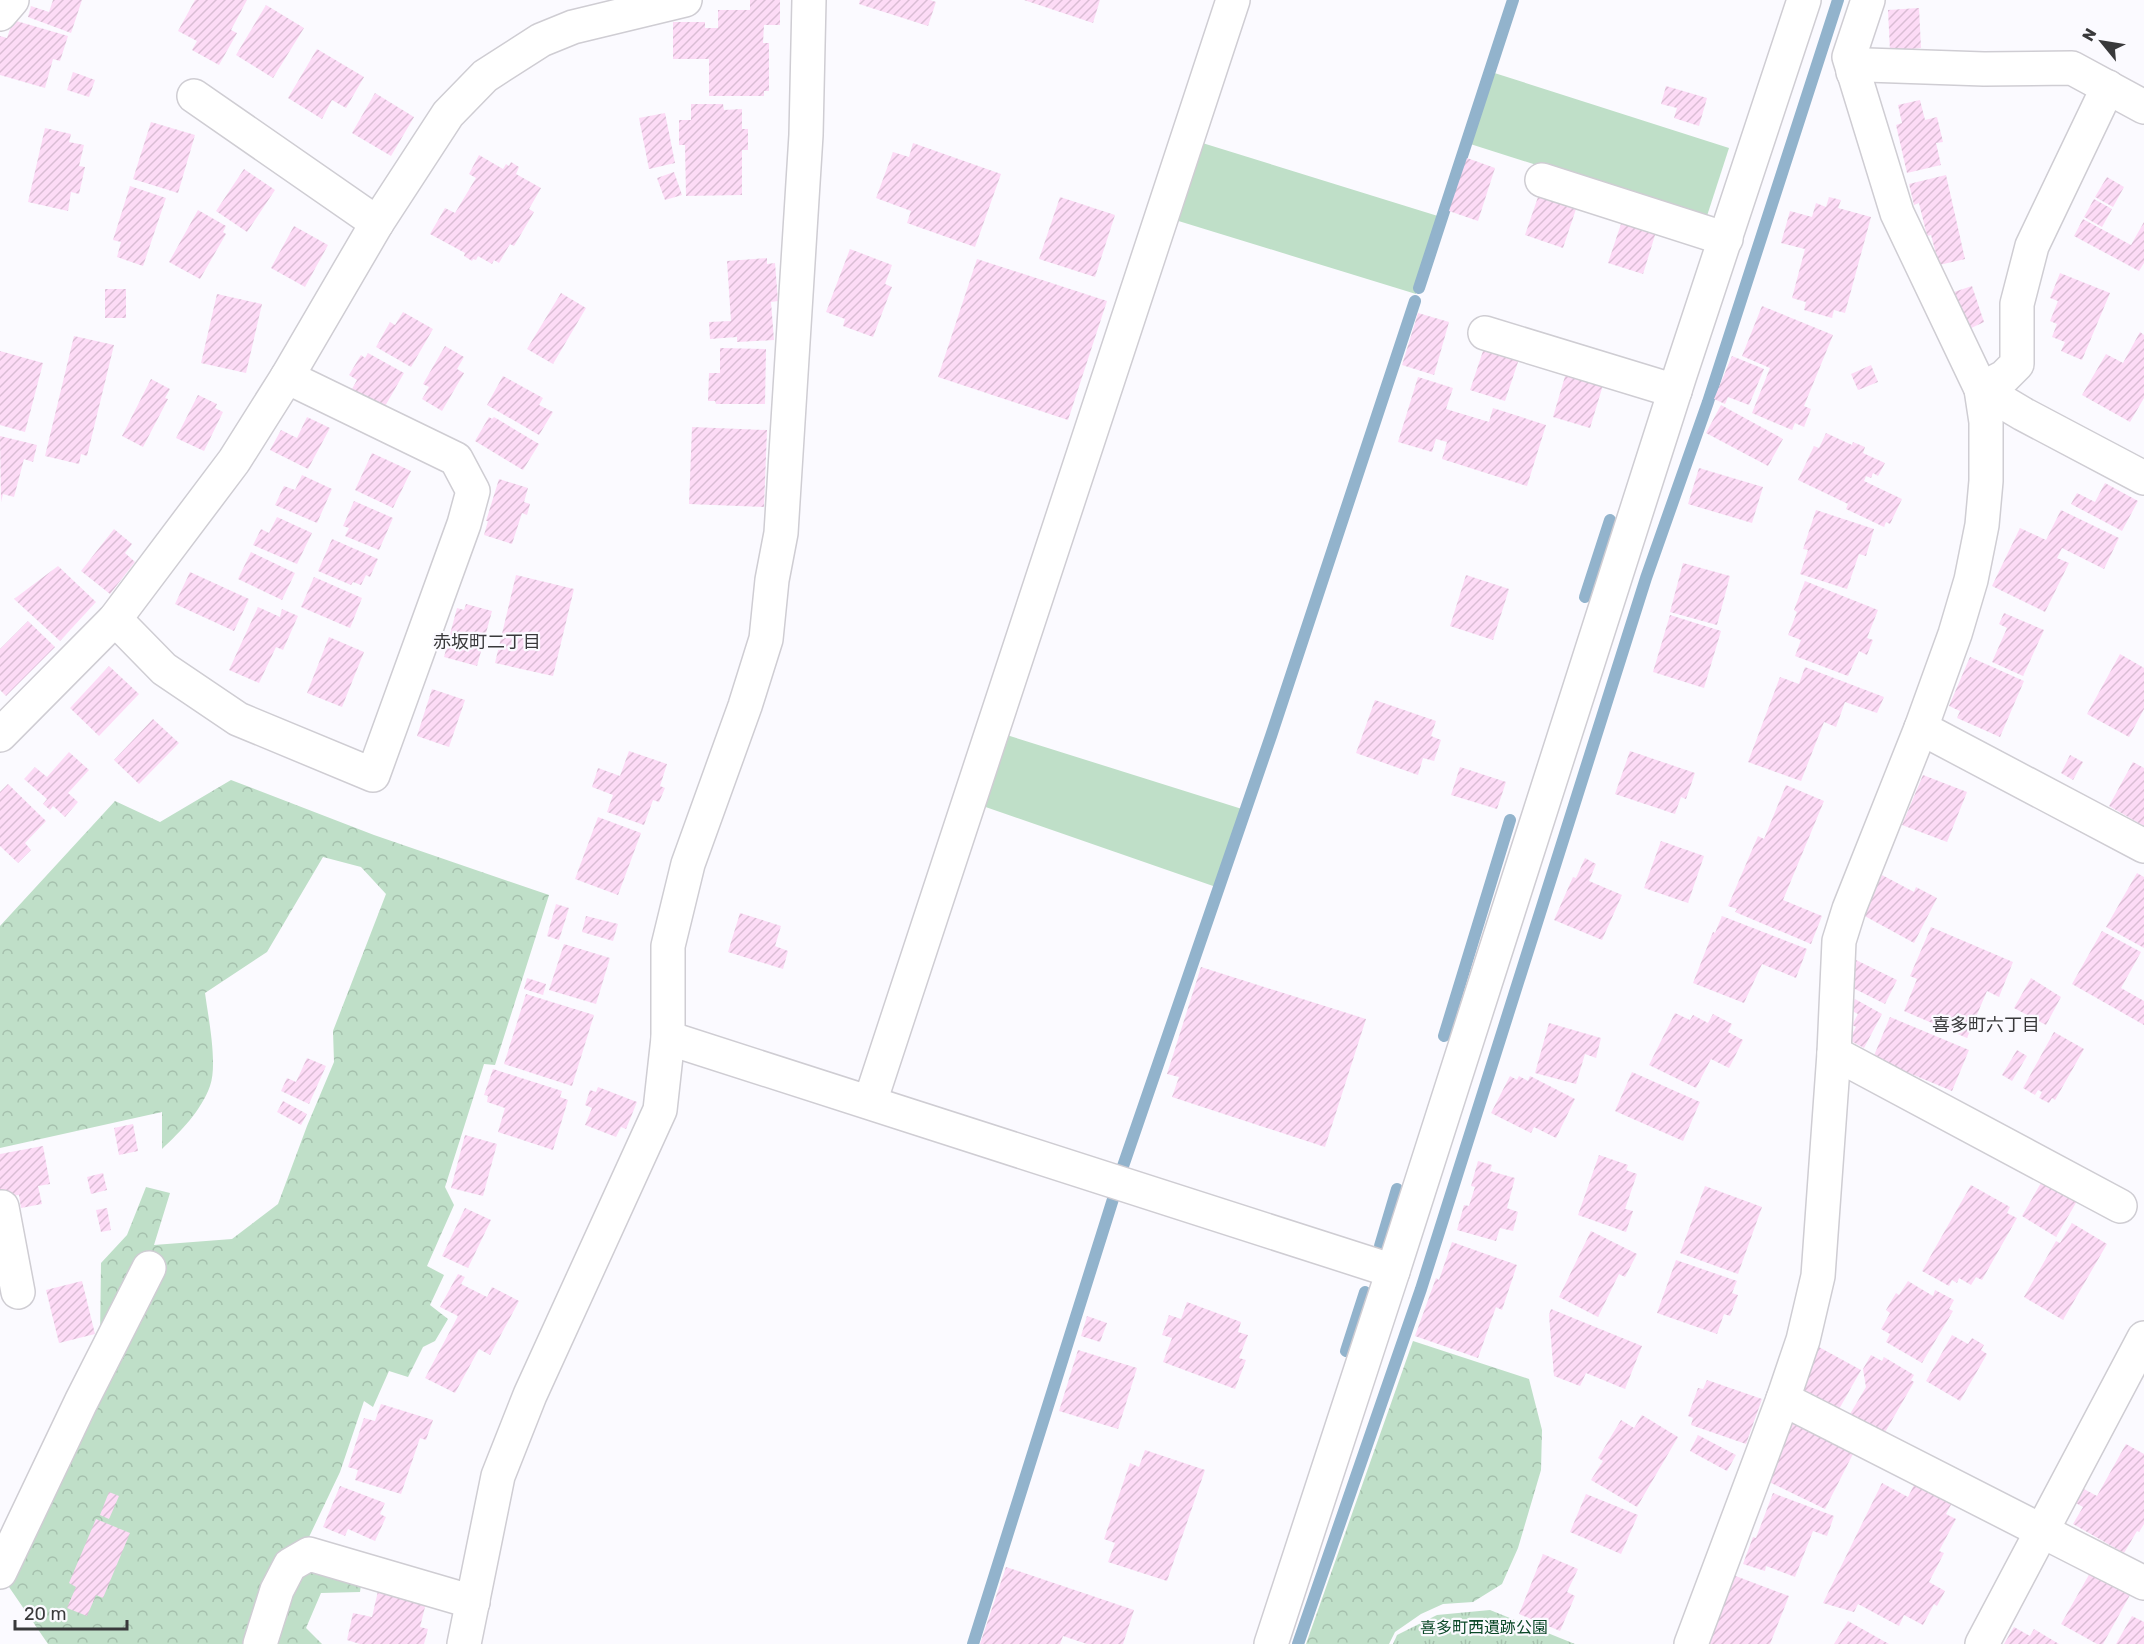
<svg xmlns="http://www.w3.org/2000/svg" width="2144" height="1644" font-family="Rubik,'Noto Sans JP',sans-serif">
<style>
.green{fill:#bfdfc8}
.forest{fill:url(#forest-crowns)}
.park{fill:url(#park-tufts)}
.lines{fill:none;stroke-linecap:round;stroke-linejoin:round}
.stream{stroke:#92b3cc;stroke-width:12}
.building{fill:url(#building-hatch)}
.minor-casing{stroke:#cfcdd3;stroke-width:36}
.minor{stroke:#fff;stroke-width:33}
.labels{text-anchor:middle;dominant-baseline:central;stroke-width:4.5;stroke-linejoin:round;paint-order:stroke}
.park-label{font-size:16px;fill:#0a4727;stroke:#fbfaff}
.neighbourhood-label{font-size:18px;fill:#39393b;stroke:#fbfaff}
</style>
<defs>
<pattern id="forest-crowns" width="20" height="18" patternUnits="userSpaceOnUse" patternTransform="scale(1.5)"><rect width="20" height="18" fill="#bfdfc8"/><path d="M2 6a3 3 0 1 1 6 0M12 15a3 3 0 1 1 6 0" fill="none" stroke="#a5c0ad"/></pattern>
<pattern id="park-tufts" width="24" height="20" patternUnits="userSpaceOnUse" patternTransform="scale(1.5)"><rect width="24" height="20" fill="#bfdfc8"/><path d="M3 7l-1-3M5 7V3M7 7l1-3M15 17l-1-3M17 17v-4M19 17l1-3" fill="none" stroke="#a5c0ad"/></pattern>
<pattern id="building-hatch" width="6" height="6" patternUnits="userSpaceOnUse" patternTransform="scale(1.5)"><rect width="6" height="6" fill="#fddbf6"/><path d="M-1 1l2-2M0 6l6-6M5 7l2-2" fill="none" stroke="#dabdd4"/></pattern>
</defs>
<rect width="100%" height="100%" fill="#fbfaff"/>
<g class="green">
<path d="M1485 70 1729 148 1706 219 1464 142Z"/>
<path d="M1196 141 1441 217 1416 294 1172 219Z"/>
<path d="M997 732 1242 809 1216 887 974 803Z"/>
</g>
<g class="forest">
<path d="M231 780 374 835 549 895 495 1065 484 1064 445 1187 454 1205 427 1266 444 1275 430 1305 448 1319 435 1341 423 1347 408 1377 389 1371 373 1407 364 1401 340 1472 309 1537 306 1568 362 1577 360 1592 321 1593 306 1628 322 1644H48L9 1587 41 1511 100 1342 101 1263 127 1235 146 1187 170 1193 154 1245 232 1239 278 1204 307 1126 334 1062 333 1031 386 894 361 867 323 857 267 952 205 993C208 1016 218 1064 210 1086 201 1111 181 1131 162 1149V1112L0 1148V926L115 801 160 822Z"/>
<path d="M1413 1341 1529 1379 1542 1430 1541 1470 1518 1548 1502 1584 1473 1602 1443 1604 1421 1614 1395 1632 1389 1644H1306Z"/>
</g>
<path class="park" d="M1490 1610 1575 1644H1393L1397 1635 1437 1615Z"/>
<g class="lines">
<g class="stream">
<path d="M1419 288 1513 0"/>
<path d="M1585 597 1610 520"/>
<path d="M1444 1036 1510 820"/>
<path d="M1121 1172 1271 736 1415 301"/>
<path d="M1380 1246 1397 1189"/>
<path d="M1346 1351 1365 1292"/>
<path d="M973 1644 1113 1199"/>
<path d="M1298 1644 1421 1289 1646 578 1708 402 1838 0"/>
</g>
</g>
<g class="building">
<path d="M53 0H82L71 33 28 17 31 6 49 12Z"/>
<path d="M195 0H247L231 30 237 33 219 65 192 50 197 41 178 31Z"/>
<path d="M750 0H780V25H764L763 43H769V91H764V96H709V59H673V22H705V28H718V10H750Z"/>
<path d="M860 0H930L936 2 928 26 859 4Z"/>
<path d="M1024 0H1100L1093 23Z"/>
<path d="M266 5 304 28 273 78 236 55Z"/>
<path d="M1919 8 1921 48 1890 51 1888 10Z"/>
<path d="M13 20 68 36 60 61 53 59 45 88 0 75V36L7 38Z"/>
<path d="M317 49 364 77 346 108 332 100 322 119 288 98Z"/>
<path d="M73 72 95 80 89 97 67 90Z"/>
<path d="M1666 86 1707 98 1699 126 1674 118 1677 108 1661 104Z"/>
<path d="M375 93 414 117 391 156 352 133Z"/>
<path d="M1920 100 1925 120 1937 117 1943 142 1936 143 1941 165 1907 173 1896 125 1902 123 1898 105Z"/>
<path d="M691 104H723L724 110 742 109V129H748V150H742V195L686 196 685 145H679V120H691Z"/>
<path d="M665 113 675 163 649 169 639 118Z"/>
<path d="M151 122 195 135 178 193 133 179Z"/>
<path d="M45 128 71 134 69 142 84 145 79 166 85 167 79 194 71 192 68 211 28 202Z"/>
<path d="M913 143 1001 174 975 247 907 223 911 211 876 198 893 152 909 157Z"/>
<path d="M479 155 503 169 506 164 509 166 511 162 519 167 516 174 541 188 529 209 534 212 514 246 510 244 499 263 494 260 492 264 478 256 476 260 473 259 472 261 464 256 465 253 430 234 445 208 455 213 476 178 469 174Z"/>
<path d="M1467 158 1495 168 1478 221 1449 211Z"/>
<path d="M244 169 275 190 247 232 216 211Z"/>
<path d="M674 172 682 195 665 200 657 178Z"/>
<path d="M1946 175 1965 259 1939 265 1931 235 1927 236 1919 203 1914 205 1909 184Z"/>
<path d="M2107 177 2124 187 2113 207 2095 197Z"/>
<path d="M130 186 166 198 143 266 117 257 121 242 113 240Z"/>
<path d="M1539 194 1577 206 1563 248 1525 235Z"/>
<path d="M1060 197 1115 215 1095 277 1039 259Z"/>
<path d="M1829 197 1841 200 1838 208 1871 217 1845 313 1834 310 1832 318 1804 310 1806 302 1792 298 1805 249 1781 243 1790 211 1812 217 1816 203 1826 207Z"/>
<path d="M2094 199 2112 209 2102 227 2084 217Z"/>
<path d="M198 210 226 226 223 232 226 234 200 279 169 262Z"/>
<path d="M2083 219 2131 245 2144 222V263L2139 271 2074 236Z"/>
<path d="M1622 221 1656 232 1643 274 1608 263Z"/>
<path d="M294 226 328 245 305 287 271 268Z"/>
<path d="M850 249 892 265 885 284 892 287 873 337 843 326 845 319 826 312Z"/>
<path d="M767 258V264L775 263 778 301 771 302 774 340 737 342V337L710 339 709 322 731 321 727 261Z"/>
<path d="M977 259 1107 301 1068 420 938 377Z"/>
<path d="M2060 273 2110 293 2082 360 2061 351 2065 342 2052 337 2057 324 2050 321 2058 301 2050 298Z"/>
<path d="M1972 286 1984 322 1967 330 1951 293Z"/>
<rect x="105" y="289" width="21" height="29"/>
<path d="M561 293 586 308 553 364 527 349Z"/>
<path d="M217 294 262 304 246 373 201 363Z"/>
<path d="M1762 306 1833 335 1804 406 1811 409 1804 427 1795 423 1792 430 1752 413 1770 368 1742 356Z"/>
<path d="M403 312 433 329 411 367 376 347 390 322 395 325Z"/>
<path d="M1418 313 1449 322 1434 375 1402 365Z"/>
<path d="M2140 332 2144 335V398L2130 422 2082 395 2106 354 2123 363Z"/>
<path d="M74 336 114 345 87 456 81 454 79 464 45 456Z"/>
<path d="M1485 345 1520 356 1505 401 1470 390Z"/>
<path d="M445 346 464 357 457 369 464 373 442 411 422 399 429 387 423 384Z"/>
<path d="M720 348 766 349 765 404H716L715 401H708L709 373H720Z"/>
<path d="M0 351 43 363 25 432 0 425Z"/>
<path d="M368 353 404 373 384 408 352 389 357 380 349 375 361 355 365 358Z"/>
<path d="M1732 356 1764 369 1749 405 1728 397 1725 404 1714 399Z"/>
<path d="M1871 365 1878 382 1858 390 1851 374Z"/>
<path d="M1566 373 1603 385 1590 428 1553 417Z"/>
<path d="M503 376 543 398 539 405 553 412 539 435 487 405Z"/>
<path d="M1418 377 1453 388 1446 409 1489 422 1493 408 1546 425 1527 486 1442 459 1447 442 1436 439 1432 452 1398 442Z"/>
<path d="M151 379 170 389 165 398 168 399 143 447 122 436Z"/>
<path d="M198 395 217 404 215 408 223 412 204 451 176 438Z"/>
<path d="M1721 405 1783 439 1768 466 1706 433Z"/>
<path d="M307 417 330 428 308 469 270 450 281 430 297 438Z"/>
<path d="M489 417 492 419 494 417 539 444 523 470 475 441Z"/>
<path d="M692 427 767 430 764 507 689 504Z"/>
<path d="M1826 433 1852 445 1853 442 1865 447 1863 453 1885 463 1878 476 1873 473 1871 478 1866 476 1864 481 1902 499 1890 524 1886 522 1884 527 1846 509 1848 504 1798 480 1814 446 1819 448Z"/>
<path d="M0 436 37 445 33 462 24 459 14 497 3 494 1 502Z"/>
<path d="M372 453 411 471 393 508 355 490Z"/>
<path d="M1699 468 1763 487 1752 523 1688 504Z"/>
<path d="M302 475 332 489 317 523 275 505 284 486 295 490Z"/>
<path d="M499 479 528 488 524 502 530 504 527 515 522 513 512 544 484 535 488 521H486Z"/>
<path d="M2105 483 2138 501 2122 531 2071 504 2077 493 2095 502Z"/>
<path d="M354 501 393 518 379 550 345 536 349 528 343 526Z"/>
<path d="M1816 510 1874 529 1866 556 1859 554 1847 589 1800 574 1808 550 1803 549Z"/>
<path d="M2061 510 2119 538 2104 569 2062 548 2057 558 2069 563 2045 612 1992 586 2020 528 2046 540Z"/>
<path d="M277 517 312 533 297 564 253 545 261 529 269 533Z"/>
<path d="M114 529 132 544 125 553 135 562 110 594 81 571Z"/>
<path d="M332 539 378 559 370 577 366 575 361 585 353 582 351 585 318 571Z"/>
<path d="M251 552 295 573 282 600 238 579Z"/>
<path d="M1683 563 1730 576 1717 625 1670 612Z"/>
<path d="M58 566 96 602 60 641 14 599Z"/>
<path d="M190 572 249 599 234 631 175 604Z"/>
<path d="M516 575 574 589 553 676 495 663Z"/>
<path d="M1466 575 1509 589 1493 640 1450 626Z"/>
<path d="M314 577 362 598 350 628 301 607Z"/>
<path d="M1805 581 1878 610 1867 638 1873 640 1867 655 1859 651 1848 676 1795 656 1801 640 1788 635 1797 612 1794 610Z"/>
<path d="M466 604 492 611 477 666 444 657 457 608 464 610Z"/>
<path d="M258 607 280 617 282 609 298 616 283 650 276 647 259 683 229 670Z"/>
<path d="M2004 613 2044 630 2023 676 1992 662 2007 628 1999 624Z"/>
<path d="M1670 615 1721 631 1704 688 1653 672Z"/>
<path d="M28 621 55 647 6 696 0 690V649Z"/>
<path d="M329 637 364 652 342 707 307 693Z"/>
<path d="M2120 654 2144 668V709L2129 737 2087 714Z"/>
<path d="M1970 657 2024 681 2000 737 1957 718 1960 711 1949 706Z"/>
<path d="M109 666 139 694 99 736 70 708Z"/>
<path d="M1805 667 1884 697 1877 713 1845 702 1836 727 1824 722 1801 781 1748 762 1780 677 1799 684Z"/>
<path d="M432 689 465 700 449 747 417 736Z"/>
<path d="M1375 700 1436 721 1431 736 1441 740 1434 761 1423 758 1418 775 1356 753Z"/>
<path d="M153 719 179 743 139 784 114 760Z"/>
<path d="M629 751 667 764 660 786 665 788 659 802 653 800 644 825 607 812 613 795 592 787 598 768 620 776Z"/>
<path d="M1630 751 1695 773 1686 799 1681 797 1675 814 1615 794Z"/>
<path d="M69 752 89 770 68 793 78 802 65 817 53 806 50 810 43 804 47 799 24 779 35 767 47 777Z"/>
<path d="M2070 755 2083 762 2073 780 2061 773Z"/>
<path d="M2133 762 2144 768V826L2109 806Z"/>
<path d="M1460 767 1506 782 1497 809 1451 795Z"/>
<path d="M1923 775 1967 792 1947 842 1902 825Z"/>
<path d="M8 784 46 821 25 843 31 850 18 863 0 846V792Z"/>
<path d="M1786 785 1824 801 1783 900 1822 916 1811 944 1735 912 1737 909 1728 906 1758 836 1764 839Z"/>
<path d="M598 817 641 833 618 895 575 879Z"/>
<path d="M1661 841 1704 856 1688 903 1644 888Z"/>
<path d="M1585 858 1596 864 1589 881 1622 895 1602 940 1554 920 1573 877 1576 878Z"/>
<path d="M2137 873 2144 877V948L2106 927Z"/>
<path d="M1882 875 1914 892 1916 887 1937 898 1914 943 1861 914Z"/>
<path d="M556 904 569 908 559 940 547 936Z"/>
<path d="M740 913 781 926 775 946 788 951 783 969 728 952Z"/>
<path d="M586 916 618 924 613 941 582 932Z"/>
<path d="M1722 916 1807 949 1796 978 1762 964 1744 1003 1693 983 1713 932 1715 933Z"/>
<path d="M1931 927 2013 962 1999 997 1987 991 1967 1038 1904 1011 1917 979 1910 976Z"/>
<path d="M2102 931 2141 952 2121 988 2144 1001V1025L2072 984Z"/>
<path d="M564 944 610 958 596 1004 549 990Z"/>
<path d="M1856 960 1897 980 1885 1004 1851 987Z"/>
<path d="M1201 967 1366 1019 1325 1147 1172 1097 1179 1077 1167 1074Z"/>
<path d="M527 978 546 984 543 995 524 989Z"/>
<path d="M2031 978 2061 997 2046 1025 2014 1008Z"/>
<path d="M526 994 594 1015 572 1086 504 1064Z"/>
<path d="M1855 999 1882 1014 1864 1048 1849 1040 1856 1027 1852 1025 1858 1014 1850 1010Z"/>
<path d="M1675 1013 1690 1020 1693 1015 1708 1023 1713 1014 1732 1024 1728 1032 1743 1040 1729 1068 1711 1059 1696 1088 1649 1065Z"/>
<path d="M1890 1017 1969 1050 1952 1091 1873 1058Z"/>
<path d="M1549 1023 1601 1038 1596 1058 1585 1054 1576 1084 1535 1073Z"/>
<path d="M2054 1032 2084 1049 2055 1100 2052 1098 2049 1103 2039 1098 2042 1092 2038 1090 2035 1095 2023 1088Z"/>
<path d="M2017 1050 2027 1056 2012 1081 2002 1075Z"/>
<path d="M307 1058 326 1066 309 1104 281 1091 287 1078 296 1082Z"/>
<path d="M493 1069 562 1091 560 1097 568 1100 553 1150 498 1132 505 1108 487 1102 488 1096 484 1095Z"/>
<path d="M1632 1072 1700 1102 1683 1141 1615 1111Z"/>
<path d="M1510 1076 1517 1080 1519 1076 1528 1081 1530 1076 1575 1099 1556 1138 1534 1127 1531 1133 1491 1113Z"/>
<path d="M598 1087 637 1102 626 1129 621 1127 616 1137 585 1125 592 1108 585 1105 590 1090 596 1092Z"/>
<path d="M283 1101 307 1114 301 1125 277 1112Z"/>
<path d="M133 1124 138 1151 119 1155 114 1128Z"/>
<path d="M465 1135 497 1144 483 1196 451 1188Z"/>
<path d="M43 1146 50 1184 38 1186 42 1204 21 1208 19 1195 0 1198V1154Z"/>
<path d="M1599 1155 1628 1165 1626 1170 1637 1174 1625 1209 1633 1211 1626 1232 1578 1215Z"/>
<path d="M1478 1161 1492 1165 1490 1171 1515 1178 1507 1208 1518 1212 1513 1231 1500 1228 1496 1241 1457 1230 1464 1205 1469 1206 1475 1187 1471 1186Z"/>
<path d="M103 1173 107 1190 91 1194 87 1177Z"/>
<path d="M2045 1176 2080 1196 2056 1237 2022 1216Z"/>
<path d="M1971 1185 2010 1207 2007 1213 2017 1218 1982 1280 1976 1277 1971 1285 1959 1278 1957 1283 1952 1280 1949 1286 1922 1271Z"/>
<path d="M1705 1186 1762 1207 1738 1274 1680 1253Z"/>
<path d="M107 1208 111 1230 101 1232 96 1210Z"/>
<path d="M465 1208 491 1220 468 1268 442 1256Z"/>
<path d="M2072 1223 2107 1244 2063 1320 2024 1297 2056 1241 2060 1243Z"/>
<path d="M1591 1231 1637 1254 1625 1277 1619 1274 1598 1317 1559 1297Z"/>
<path d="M1452 1242 1517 1265 1502 1310 1496 1307 1478 1358 1415 1336 1436 1278 1439 1280Z"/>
<path d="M1676 1260 1737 1281 1732 1293 1738 1295 1730 1316 1724 1314 1717 1334 1657 1313Z"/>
<path d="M458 1274 465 1277 461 1284 487 1297 492 1287 519 1301 490 1355 479 1349 455 1393 425 1378 458 1316 440 1307Z"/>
<path d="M82 1281 95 1334 59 1343 46 1290Z"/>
<path d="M1908 1281 1933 1296 1935 1290 1954 1300 1949 1309 1953 1311 1922 1363 1886 1342 1890 1334 1881 1329 1890 1313 1886 1310 1896 1293 1899 1295Z"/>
<path d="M1187 1302 1241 1322 1238 1332 1248 1335 1239 1358 1246 1360 1235 1389 1163 1362 1172 1338 1162 1335 1169 1315 1181 1319Z"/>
<path d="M1551 1309 1642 1346 1625 1389 1586 1373 1580 1386 1554 1376 1549 1315Z"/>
<path d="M1087 1316 1107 1323 1100 1342 1081 1336Z"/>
<path d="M1952 1335 1968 1344 1972 1338 1984 1345 1981 1350 1987 1354 1960 1401 1926 1381Z"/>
<path d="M1817 1346 1861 1370 1838 1411 1794 1386Z"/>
<path d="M1078 1350 1137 1368 1118 1429 1059 1411Z"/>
<path d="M1871 1355 1882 1361 1884 1357 1914 1375 1911 1380 1914 1382 1884 1434 1850 1414 1866 1387 1863 1369Z"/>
<path d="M1707 1380 1762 1399 1746 1444 1691 1425 1693 1418 1688 1416 1698 1388 1703 1389Z"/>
<path d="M381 1404 433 1420 426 1440 420 1438 401 1494 355 1480 358 1470 348 1467 364 1418 375 1421Z"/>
<path d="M1642 1415 1678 1437 1637 1507 1591 1480 1603 1461 1598 1458 1621 1420 1634 1428Z"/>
<path d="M1789 1419 1854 1452 1825 1509 1765 1480Z"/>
<path d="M1698 1435 1736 1455 1727 1471 1690 1451Z"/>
<path d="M2126 1444 2144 1454V1524L2139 1532 2137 1531 2124 1553 2073 1524 2083 1507 2074 1502 2082 1488 2097 1496Z"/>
<path d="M1145 1450 1205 1470 1167 1581 1108 1562 1115 1543 1104 1539 1130 1463 1139 1467Z"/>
<path d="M1916 1481 1953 1501 1946 1514 1956 1519 1939 1551 1944 1553 1929 1582 1945 1591 1937 1606 1934 1604 1923 1625 1904 1615 1899 1626 1858 1604 1854 1612 1823 1603 1882 1483 1908 1497Z"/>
<path d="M340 1486 385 1503 380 1514 386 1517 375 1541 348 1529 345 1536 323 1527Z"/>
<path d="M109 1492 119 1496 109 1519 100 1515Z"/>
<path d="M1773 1493 1834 1516 1827 1536 1813 1531 1795 1577 1766 1566 1765 1571 1743 1564 1753 1537 1756 1538Z"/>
<path d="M1586 1494 1638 1515 1621 1554 1570 1532Z"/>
<path d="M96 1519 130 1533 103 1598 96 1595 87 1616 67 1608 76 1587 69 1583Z"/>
<path d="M1543 1554 1578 1569 1567 1592 1575 1596 1560 1631 1519 1614Z"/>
<path d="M1006 1567 1134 1610 1123 1644H1087L1063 1636 1060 1644H980Z"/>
<path d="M2090 1573 2130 1595 2103 1644H2097L2061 1624Z"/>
<path d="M1733 1575 1789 1596 1770 1644H1708Z"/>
<path d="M378 1591 426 1603 420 1627 428 1629 424 1644H360L347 1640 353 1613 372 1617Z"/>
<path d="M2132 1616 2144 1622V1644H2116Z"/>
<path d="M1848 1621 1889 1644H1834Z"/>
<path d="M2014 1627 2030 1636 2034 1629 2059 1644H2004Z"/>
</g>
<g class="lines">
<g class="minor-casing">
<g id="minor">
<path d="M0 14 12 0"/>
<path d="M1853 72 1867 65 1984 69 2072 68 2144 107"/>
<path d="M194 96 377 223"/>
<path d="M1542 180 1726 239"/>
<path d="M1485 333 1675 391"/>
<path d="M1981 389 2004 377 2017 364V304L2032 246 2108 87"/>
<path d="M1981 389 2023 414 2144 478"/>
<path d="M115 619 164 669 238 719 373 775 464 524 473 491 456 459 287 377"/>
<path d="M1921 728 2144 846"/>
<path d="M0 735 115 619 234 461 287 377 377 223 448 114 485 76 541 40 573 27 685 0"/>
<path d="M668 1038 1393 1271"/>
<path d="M1834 1053 2120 1206"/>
<path d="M870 1102 1233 0"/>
<path d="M2 1207 18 1292"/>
<path d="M1783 1399 2144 1583"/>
<path d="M0 1572 81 1402 149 1268"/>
<path d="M260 1644 277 1590 290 1565 309 1554 473 1602"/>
<path d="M464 1644 498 1476 530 1395 660 1110 668 1038V946L688 864 745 706 766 639 772 580 781 533 806 135 809 0"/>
<path d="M1271 1644 1393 1271 1680 375 1804 0"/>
<path d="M1691 1644 1783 1399 1803 1340 1818 1276 1834 1053 1839 941 1849 909 1921 728 1955 634 1971 580 1982 525 1986 481V422L1981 389 1897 213 1849 57 1868 0"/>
<path d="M1982 1644 2144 1338"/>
</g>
</g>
<use href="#minor" class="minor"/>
</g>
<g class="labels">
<g class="park-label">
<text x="1484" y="1627">喜多町西遺跡公園</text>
</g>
<g class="neighbourhood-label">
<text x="487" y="642">赤坂町二丁目</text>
<text x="1986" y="1025">喜多町六丁目</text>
</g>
</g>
<g transform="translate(2102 42) rotate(300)" stroke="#fbfaff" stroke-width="4.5" paint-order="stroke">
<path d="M0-4.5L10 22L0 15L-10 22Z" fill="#39393b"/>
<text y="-9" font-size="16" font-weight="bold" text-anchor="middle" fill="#39393b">N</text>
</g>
<path d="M15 1620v9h112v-9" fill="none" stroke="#39393b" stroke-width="3"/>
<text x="24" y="1620" font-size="18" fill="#39393b" stroke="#fbfaff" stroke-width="4.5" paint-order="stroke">20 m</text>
</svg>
